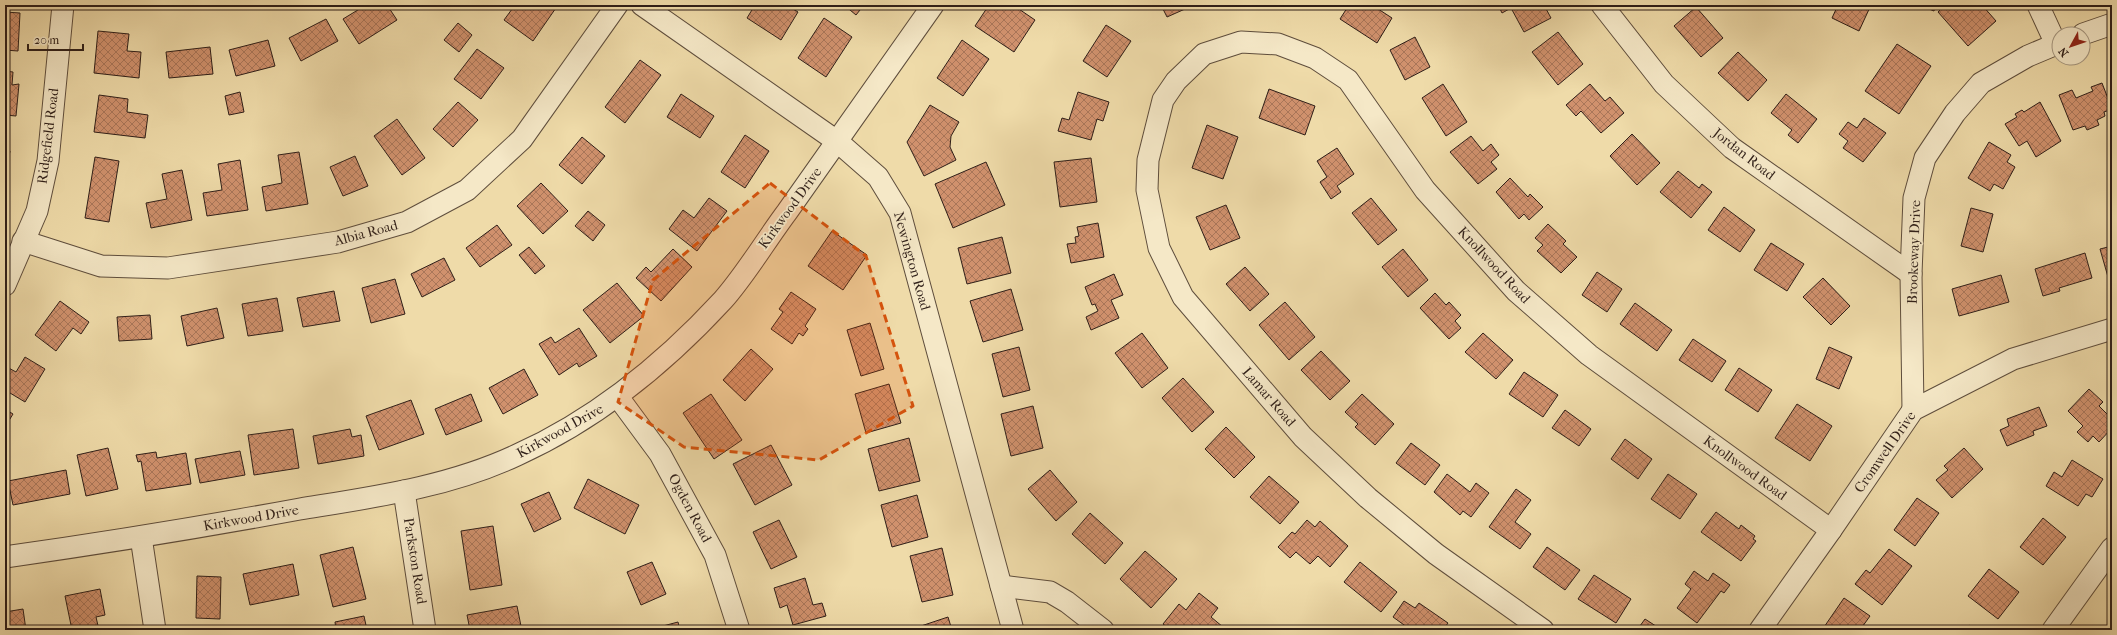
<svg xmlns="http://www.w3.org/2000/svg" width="2117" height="635" font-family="'IM FELL French Canon',serif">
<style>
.building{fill:url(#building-cross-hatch);stroke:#2e1e18}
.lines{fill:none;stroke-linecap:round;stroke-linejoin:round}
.street-casing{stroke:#5e4d3c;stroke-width:23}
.street{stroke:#f5e8c7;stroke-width:21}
.marked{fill:#d5530d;fill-opacity:0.2;stroke:#d5530d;stroke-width:3;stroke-dasharray:8 5;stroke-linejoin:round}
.labels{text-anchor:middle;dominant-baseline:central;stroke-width:3.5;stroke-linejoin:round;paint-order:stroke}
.street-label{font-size:14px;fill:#2e1e18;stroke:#f5e8c7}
</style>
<defs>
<pattern id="building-cross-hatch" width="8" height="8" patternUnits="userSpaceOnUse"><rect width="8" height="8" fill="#d0916d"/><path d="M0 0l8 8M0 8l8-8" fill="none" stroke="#a97659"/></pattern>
</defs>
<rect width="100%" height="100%" fill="#efdba9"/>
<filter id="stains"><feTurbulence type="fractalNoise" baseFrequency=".005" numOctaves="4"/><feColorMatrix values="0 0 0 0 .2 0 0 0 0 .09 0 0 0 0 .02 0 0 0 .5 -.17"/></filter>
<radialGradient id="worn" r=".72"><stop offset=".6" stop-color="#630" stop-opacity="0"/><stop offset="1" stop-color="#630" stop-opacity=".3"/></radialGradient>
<g class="building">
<path d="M366 5H387L397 20 359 44 343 19Z"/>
<path d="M515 5H558L533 41 504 20Z"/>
<path d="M755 5H787L798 12 781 40 747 18Z"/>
<path d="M844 5H864L856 15Z"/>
<path d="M989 5H1013L1035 20 1014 52 975 26Z"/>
<path d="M1161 5H1194L1167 17Z"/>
<path d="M1317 5H1330L1329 8Z"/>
<path d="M1349 5H1372L1392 18 1377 43 1340 19Z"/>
<path d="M1498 5H1544L1551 18 1524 32 1511 8 1502 13Z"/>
<path d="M1838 5H1871L1859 31 1832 18Z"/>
<path d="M1919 5H1936L1934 11Z"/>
<path d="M1945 5H1982L1996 21 1968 46 1938 12Z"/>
<path d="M1696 7 1723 38 1701 57 1674 26Z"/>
<path d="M5 12 20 13 18 51 5 50Z"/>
<path d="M824 18 852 37 826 77 798 58Z"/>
<path d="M326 19 338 41 301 61 289 38Z"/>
<path d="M458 23 472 35 459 52 444 40Z"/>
<path d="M1106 25 1131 41 1107 77 1083 61Z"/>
<path d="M98 31 129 34 127 51 141 52 139 78 94 73Z"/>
<path d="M1558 32 1583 64 1558 85 1532 52Z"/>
<path d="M1415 37 1430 67 1405 80 1390 50Z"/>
<path d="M268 40 275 66 236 76 229 50Z"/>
<path d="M962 40 989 59 963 96 937 78Z"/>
<path d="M1897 44 1931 66 1899 114 1865 91Z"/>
<path d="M210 47 213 74 169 78 166 52Z"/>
<path d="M477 49 504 68 481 99 454 79Z"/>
<path d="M1738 52 1767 80 1748 101 1718 73Z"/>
<path d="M640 60 661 75 625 123 605 107Z"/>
<path d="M5 71 13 72 12 85 19 84 16 116 5 115Z"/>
<path d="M2102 83 2112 109 2104 112 2105 116 2097 120 2099 125 2087 130 2085 126 2073 130 2059 95 2072 90 2076 98 2093 91 2091 87Z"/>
<path d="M1443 84 1467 122 1446 136 1422 98Z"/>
<path d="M1590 84 1605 101 1610 97 1624 113 1601 133 1581 111 1576 116 1566 105Z"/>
<path d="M1269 89 1315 106 1305 135 1259 118Z"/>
<path d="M240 92 244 112 229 115 225 96Z"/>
<path d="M1078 92 1109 102 1103 121 1097 119 1091 140 1058 131 1062 118 1069 120Z"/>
<path d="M681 94 714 116 700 138 667 117Z"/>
<path d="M1786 94 1817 119 1798 143 1788 135 1792 130 1771 113Z"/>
<path d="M99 95 128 99 127 112 148 115 145 138 94 132Z"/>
<path d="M458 102 478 120 453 147 433 129Z"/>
<path d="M2040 102 2061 141 2036 157 2027 141 2019 146 2005 124 2017 117 2015 114 2022 110 2024 112Z"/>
<path d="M930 105 959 122 951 136 950 147 956 160 924 176 907 142Z"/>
<path d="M1864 118 1886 133 1863 162 1843 148 1848 141 1839 134 1848 122 1857 128Z"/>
<path d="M397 119 425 158 402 175 374 136Z"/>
<path d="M1207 125 1238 137 1223 179 1192 168Z"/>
<path d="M1632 134 1660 163 1637 185 1610 156Z"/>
<path d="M745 135 769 151 745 188 721 172Z"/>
<path d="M1471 136 1483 151 1491 144 1499 155 1491 162 1497 169 1478 184 1450 152Z"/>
<path d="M582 137 605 156 582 184 559 165Z"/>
<path d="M1989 142 2011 155 2007 162 2015 167 2003 189 1994 184 1990 191 1968 178Z"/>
<path d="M1337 148 1354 174 1337 186 1341 192 1331 199 1320 182 1327 177 1317 161Z"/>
<path d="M5 149 10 151 5 178Z"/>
<path d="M299 152 308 204 266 211 262 187 282 183 278 155Z"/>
<path d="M355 156 368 186 343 196 330 167Z"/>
<path d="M95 157 119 161 109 222 85 218Z"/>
<path d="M1091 158 1097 202 1060 207 1054 162Z"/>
<path d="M240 160 248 210 207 216 203 193 222 190 218 164Z"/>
<path d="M986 162 1005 205 953 228 935 184Z"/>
<path d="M182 170 192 220 151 228 146 203 167 199 162 174Z"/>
<path d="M1678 171 1699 188 1702 184 1712 192 1691 218 1660 192Z"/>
<path d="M1510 178 1528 197 1530 194 1543 207 1529 220 1524 214 1519 219 1496 192Z"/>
<path d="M541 183 568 211 543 234 517 206Z"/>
<path d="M709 198 727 211 697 251 669 229 683 210 694 218Z"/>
<path d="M1371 198 1397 230 1378 245 1352 213Z"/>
<path d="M1226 205 1240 238 1210 250 1196 217Z"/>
<path d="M1724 207 1755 230 1740 252 1708 230Z"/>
<path d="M1971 208 1993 214 1983 252 1961 246Z"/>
<path d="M588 211 605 225 593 241 575 226Z"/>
<path d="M1098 223 1104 257 1071 263 1067 244 1076 243 1075 237 1079 236 1077 227Z"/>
<path d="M1548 224 1566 241 1563 244 1577 257 1561 273 1537 251 1543 245 1535 238Z"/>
<path d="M497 225 512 245 480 267 466 248Z"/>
<path d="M832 231 867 255 843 290 808 266Z"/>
<path d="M1002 237 1011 273 967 284 958 248Z"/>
<path d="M1771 243 1804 264 1787 291 1754 270Z"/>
<path d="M2112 246V276L2108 277 2100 249Z"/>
<path d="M529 247 545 266 535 274 519 255Z"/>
<path d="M673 249 692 267 661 301 636 278 646 267 651 272Z"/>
<path d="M1403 249 1428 280 1408 297 1382 267Z"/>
<path d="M2085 253 2092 278 2059 288 2060 291 2043 296 2035 269Z"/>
<path d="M444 258 455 280 422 297 411 274Z"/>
<path d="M1245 267 1269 294 1250 311 1226 284Z"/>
<path d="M1597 272 1622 289 1607 312 1582 295Z"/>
<path d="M1114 274 1123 295 1111 300 1119 318 1091 330 1086 317 1098 311 1095 304 1092 305 1085 287Z"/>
<path d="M2001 275 2009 302 1959 316 1952 289Z"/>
<path d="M1823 278 1850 306 1831 325 1803 297Z"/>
<path d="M395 279 405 314 371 323 362 288Z"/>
<path d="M617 283 644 316 610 343 583 310Z"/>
<path d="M1011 289 1023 330 983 342 970 301Z"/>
<path d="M334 291 340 321 303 327 297 298Z"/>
<path d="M791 292 816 309 805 326 808 329 803 336 799 333 792 344 771 329 783 312 779 309Z"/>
<path d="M1435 293 1446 305 1449 302 1461 315 1455 321 1461 328 1449 339 1420 308Z"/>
<path d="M277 298 283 331 248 336 242 304Z"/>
<path d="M60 301 89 322 81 334 73 328 56 351 35 335Z"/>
<path d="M1285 302 1315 337 1289 360 1259 325Z"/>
<path d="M1635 303 1672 330 1657 351 1620 324Z"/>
<path d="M217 308 224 338 187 346 181 316Z"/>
<path d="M150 315 152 339 119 341 117 317Z"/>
<path d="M870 323 884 369 861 376 847 330Z"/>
<path d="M579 328 597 356 579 367 577 363 559 375 539 344 551 337 555 343Z"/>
<path d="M1142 333 1168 368 1142 388 1115 353Z"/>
<path d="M1483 333 1513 360 1496 379 1465 352Z"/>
<path d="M1693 339 1726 361 1712 382 1679 360Z"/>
<path d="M1019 347 1030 390 1003 397 992 354Z"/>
<path d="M1829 347 1852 357 1839 389 1816 379Z"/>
<path d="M751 349 773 369 745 401 723 380Z"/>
<path d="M1321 351 1350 381 1330 400 1301 370Z"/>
<path d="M25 357 45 369 25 402 5 390V366L16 372Z"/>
<path d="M1739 368 1772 390 1758 412 1725 390Z"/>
<path d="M524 369 538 395 503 414 489 388Z"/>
<path d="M1524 372 1558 395 1543 417 1509 394Z"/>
<path d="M1183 378 1214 412 1192 432 1162 398Z"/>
<path d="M889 384 901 423 866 433 855 394Z"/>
<path d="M2089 389 2103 402 2099 406 2112 419V428L2099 442 2093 436 2088 442 2077 432 2083 426 2068 411Z"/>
<path d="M471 394 482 421 446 435 435 409Z"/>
<path d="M711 394 742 440 714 459 683 413Z"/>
<path d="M1362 394 1394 424 1375 445 1355 427 1358 424 1345 412Z"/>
<path d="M411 400 424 434 379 450 366 416Z"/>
<path d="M1797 404 1832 426 1810 461 1775 438Z"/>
<path d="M1033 406 1043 448 1011 456 1001 414Z"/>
<path d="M2039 407 2047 426 2033 431 2034 435 2007 446 2000 430 2009 426 2007 419Z"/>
<path d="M5 409 13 414 5 427Z"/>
<path d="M1565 410 1591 429 1579 446 1552 428Z"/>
<path d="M1226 427 1255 457 1234 478 1205 449Z"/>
<path d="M293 429 299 468 254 475 248 435Z"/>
<path d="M350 429 352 437 361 435 364 456 318 464 313 436Z"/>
<path d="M909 438 920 481 879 491 868 449Z"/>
<path d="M1625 439 1652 459 1638 479 1611 459Z"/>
<path d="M1411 443 1440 465 1425 485 1396 463Z"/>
<path d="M771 445 792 485 755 505 733 464Z"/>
<path d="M108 448 118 489 86 496 77 455Z"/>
<path d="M1964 448 1983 469 1952 498 1936 480 1948 470 1944 466Z"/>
<path d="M240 451 245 475 200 483 195 459Z"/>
<path d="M156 452 157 458 186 453 191 484 146 491 141 461 138 462 136 455Z"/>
<path d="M2072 460 2103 479 2092 497 2086 494 2078 506 2046 486 2054 472 2062 477Z"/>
<path d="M66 470 70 494 13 505 8 481Z"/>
<path d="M1050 470 1077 502 1056 521 1028 489Z"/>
<path d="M1447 474 1470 492 1476 483 1489 493 1471 517 1463 511 1460 515 1434 492Z"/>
<path d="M1668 474 1697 494 1680 519 1651 499Z"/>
<path d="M1269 476 1299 502 1280 524 1250 497Z"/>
<path d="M588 479 639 505 625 534 574 508Z"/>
<path d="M1516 489 1531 500 1515 522 1531 534 1520 549 1489 527Z"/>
<path d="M549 492 561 519 534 532 521 504Z"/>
<path d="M917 495 928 537 892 547 881 505Z"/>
<path d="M1917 498 1939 513 1915 546 1894 530Z"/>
<path d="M1716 512 1739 529 1741 525 1755 536 1753 539 1756 541 1741 561 1701 532Z"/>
<path d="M1090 513 1123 543 1105 564 1072 534Z"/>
<path d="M2043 518 2066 537 2043 565 2020 547Z"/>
<path d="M779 520 797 557 771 569 753 532Z"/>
<path d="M1307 520 1315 527 1320 521 1348 546 1330 567 1318 556 1310 564 1296 552 1290 558 1278 547 1292 532 1295 534Z"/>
<path d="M493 526 502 585 470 590 461 531Z"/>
<path d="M353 547 366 599 333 607 320 555Z"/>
<path d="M1547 547 1580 570 1565 590 1533 567Z"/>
<path d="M942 548 953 595 922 602 910 556Z"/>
<path d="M1889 549 1912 566 1882 605 1855 584 1866 570 1870 573Z"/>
<path d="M1145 551 1177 579 1151 608 1120 579Z"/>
<path d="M652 562 666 594 641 605 627 572Z"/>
<path d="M1360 562 1397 592 1381 612 1344 582Z"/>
<path d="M293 564 299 595 250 605 243 574Z"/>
<path d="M1989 569 2019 592 1998 619 1968 596Z"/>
<path d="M1694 571 1708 581 1713 573 1730 585 1724 593 1721 591 1697 623 1677 608 1691 589 1685 584Z"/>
<path d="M1594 575 1631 599 1616 623 1578 599Z"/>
<path d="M197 576 221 577 220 619 196 618Z"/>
<path d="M805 578 813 605 822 603 826 616 793 625 787 605 780 608 774 588Z"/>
<path d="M100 589 105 615 96 617 99 630H72L65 596Z"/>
<path d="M1199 593 1218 608 1211 617 1223 627 1221 630H1171L1163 624 1179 604 1186 610Z"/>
<path d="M1844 598 1870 616 1860 630H1822Z"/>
<path d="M1404 601 1415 608 1419 603 1448 623 1443 630H1411L1393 617Z"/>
<path d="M517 606 521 626 499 630H470L467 615Z"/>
<path d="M23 609 26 630H5V612Z"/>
<path d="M364 616 367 630H336L335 622Z"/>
<path d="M948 617 952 630H916L915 628Z"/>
<path d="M1645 619 1662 630H1637Z"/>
<path d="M678 622 680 630H648Z"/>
<path d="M1969 625 1975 630H1965Z"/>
</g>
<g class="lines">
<g class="street-casing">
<g id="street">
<path d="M642 5 838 142 878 177 900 213 1013 630"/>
<path d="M1602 5 1664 84 1732 148 1911 274"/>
<path d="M2038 5 2056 44"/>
<path d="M2083 34 2112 24"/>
<path d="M23 241 101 266 168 268 338 242 407 222 467 190 522 139 617 5"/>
<path d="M5 285 37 211 48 161 63 5"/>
<path d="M618 397 660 454 715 555 739 630"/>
<path d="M1913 410 1911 274 1914 198 1925 158 1955 113 1981 83 2028 56 2059 43"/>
<path d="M404 491 425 630"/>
<path d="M141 537 155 630"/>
<path d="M5 557C104 543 202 527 300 509 374 497 449 487 517 455 597 419 664 364 723 300 746 274 766 240 787 212 836 143 885 74 933 5"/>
<path d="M1001 586 1050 592 1067 602 1103 630"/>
<path d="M1543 630 1436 554 1368 498 1303 437 1183 297 1159 248 1147 190 1148 160 1163 100 1176 81 1204 54 1241 42 1278 44 1315 58 1348 80 1425 190 1516 291 1589 355 1831 530"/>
<path d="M1760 630 1831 530 1913 410 2013 359 2112 329"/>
<path d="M2053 630 2112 548"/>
</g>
</g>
<use href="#street" class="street"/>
</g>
<path class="marked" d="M770 183 866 256 913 406 819 460 684 447 618 402 653 280Z"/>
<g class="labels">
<g class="street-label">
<text transform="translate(48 136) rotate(-83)">Ridgefield Road</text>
<text transform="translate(1744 154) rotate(38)">Jordan Road</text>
<text transform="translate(790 208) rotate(-54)">Kirkwood Drive</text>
<text transform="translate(366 233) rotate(-15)">Albia Road</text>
<text transform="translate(1914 252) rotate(-88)">Brookeway Drive</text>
<text transform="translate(912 261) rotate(74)">Newington Road</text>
<text transform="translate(1494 265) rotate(47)">Knollwood Road</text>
<text transform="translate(1269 397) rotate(49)">Lamar Road</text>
<text transform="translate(560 431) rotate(-29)">Kirkwood Drive</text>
<text transform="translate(1885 452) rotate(-55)">Cromwell Drive</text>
<text transform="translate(1745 468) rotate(36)">Knollwood Road</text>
<text transform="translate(690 508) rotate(62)">Ogden Road</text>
<text transform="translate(251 518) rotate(-10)">Kirkwood Drive</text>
<text transform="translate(415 561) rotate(81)">Parkston Road</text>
</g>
</g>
<rect width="2117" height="635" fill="none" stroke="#efdba9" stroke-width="20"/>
<rect x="6" y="6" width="2105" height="623" fill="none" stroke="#2e1e18" stroke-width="2"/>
<rect x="10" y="10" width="2097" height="615" fill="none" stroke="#2e1e18"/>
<g transform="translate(2071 46) rotate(230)"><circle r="19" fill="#f5e8c7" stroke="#a59781"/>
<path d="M0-3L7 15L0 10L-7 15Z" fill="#8f2418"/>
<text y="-6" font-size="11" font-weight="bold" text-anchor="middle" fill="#2e1e18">N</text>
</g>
<path d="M28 44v6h55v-6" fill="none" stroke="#2e1e18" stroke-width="2"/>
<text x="34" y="44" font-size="12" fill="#2e1e18" stroke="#f5e8c7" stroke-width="3" paint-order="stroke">20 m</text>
<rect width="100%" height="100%" filter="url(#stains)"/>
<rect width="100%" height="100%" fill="url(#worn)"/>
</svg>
